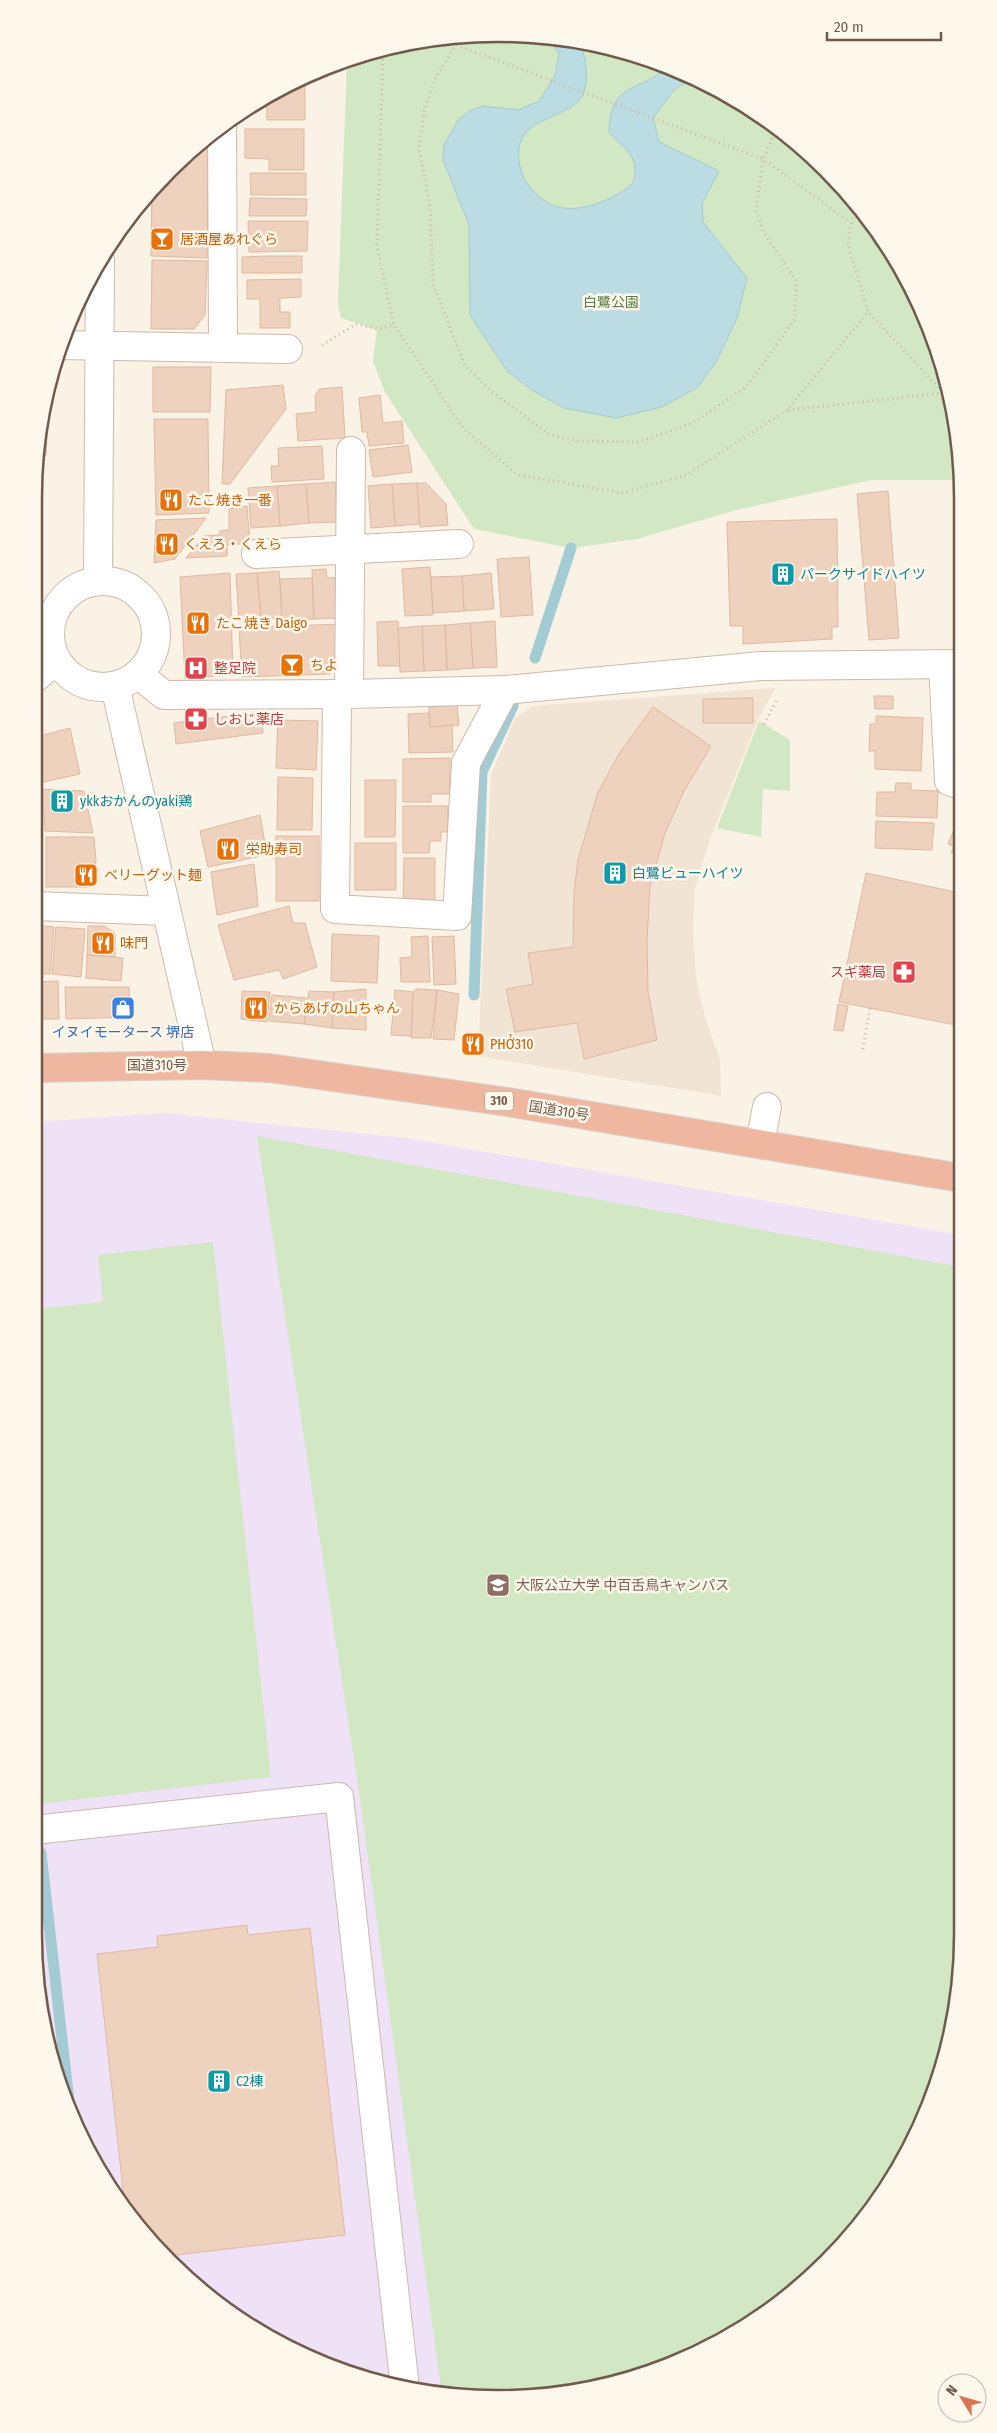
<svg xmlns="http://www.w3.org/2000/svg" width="997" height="2433" font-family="'Fira Sans Condensed','Noto Sans JP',sans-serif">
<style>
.residential{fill:#f1e4d4}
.education{fill:#efe2f7}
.green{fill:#d2e7c4}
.water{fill:#bbdce2;stroke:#a2cbd3}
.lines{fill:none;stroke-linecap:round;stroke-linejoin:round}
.stream{stroke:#a2cbd3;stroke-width:11}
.building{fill:#eed2be;stroke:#dfb9a0}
.minor-casing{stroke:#cbbaac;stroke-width:30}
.highway-casing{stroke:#d7d1cd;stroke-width:30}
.path{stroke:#d2b6a2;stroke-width:3;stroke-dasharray:1 4;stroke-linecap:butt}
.minor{stroke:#fff;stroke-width:28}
.highway{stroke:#f0b7a0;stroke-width:28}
.labels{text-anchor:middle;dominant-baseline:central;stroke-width:5;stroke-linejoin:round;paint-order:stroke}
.shield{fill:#fef7eb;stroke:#9b897c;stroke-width:1}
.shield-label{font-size:12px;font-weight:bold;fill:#715a4c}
.food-label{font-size:14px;fill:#c56008;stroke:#fef7eb;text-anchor:start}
.park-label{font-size:14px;fill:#567b48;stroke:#fef7eb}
.culture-label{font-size:14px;fill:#0d838f;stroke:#fef7eb;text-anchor:start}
.health-label{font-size:14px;fill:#be3a42;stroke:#fef7eb;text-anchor:start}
.shop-label{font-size:14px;fill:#366cbe;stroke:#fef7eb}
.street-label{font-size:14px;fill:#715a4c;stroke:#fef7eb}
.education-label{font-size:14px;fill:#785e54;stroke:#fef7eb;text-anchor:start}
.rim{fill:none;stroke:#715a4c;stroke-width:2.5}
</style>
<rect width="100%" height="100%" fill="#faf2e5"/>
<path class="residential" d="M775 688 757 722 710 839 695 889 693 930 696 978 705 1017 720 1060 721 1096 478 1056 491 775 515 718 533 706Z"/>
<path class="education" d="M164 1113 406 1138 961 1235 963 1934 867 2218 805 2284 731 2337 589 2390 438 2395 349 2375 266 2337 149 2241 96 2167 59 2084 34 1934V1122Z"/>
<g class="green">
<path d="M468 35 559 38 648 58 756 112 848 192 915 293 959 438V480H871L736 510 637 539 571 548 474 529 385 392 373 361 377 330 341 318 338 303 347 61 378 50Z"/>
<path d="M759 721 790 740V791L763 789 761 837 717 828Z"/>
<path d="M257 1136 961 1267 963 1934 939 2084 867 2218 805 2284 731 2337 589 2390 442 2395 359 1791Z"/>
<path d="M213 1242 271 1777 39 1804 34 1754V1309L103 1302 98 1255Z"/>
</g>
<path class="water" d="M549 37 581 43C585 59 590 79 583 95 569 121 512 115 519 161 521 177 529 189 542 199 554 209 571 210 585 207 602 203 620 195 633 183 641 155 624 150 609 132 611 78 641 94 666 67L690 79 674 90 653 118 659 142 719 171 702 203 703 222 747 278 737 318 716 362 698 387 662 407 616 418 564 408 532 390 507 371 470 315 469 225 443 160 444 145 458 120 469 111 483 106 518 110 539 101 555 76 559 54Z"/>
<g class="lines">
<g class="stream">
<path d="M535 658 571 548"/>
<path d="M474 995 482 772 513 706"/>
<path d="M34 1786 36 1807"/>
<path d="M41 1853 70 2110"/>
</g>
</g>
<g class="building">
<path d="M305 77V120H267V98L293 82Z"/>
<path d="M245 129H304V170H269V159L245 158Z"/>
<path d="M209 136 207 258 151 256 152 189Z"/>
<path d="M250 173H306V195H251Z"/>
<path d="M250 198 307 199 306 216H249Z"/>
<path d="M248 221H308L307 251 249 252Z"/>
<path d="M268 256H302V273H242V257Z"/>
<path d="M152 260 207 261 205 315 194 329H151Z"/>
<path d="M301 279V297L280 298V312H290V328H260V299H247V280Z"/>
<path d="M153 367H211L210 412H153Z"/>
<path d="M283 385 286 409 230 484H222L226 390Z"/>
<path d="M342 387 345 438 298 441 296 414 316 412 315 396 319 389Z"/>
<path d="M380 395 383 423 402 421 404 443 369 446 367 432H362L359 398Z"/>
<path d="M48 415 46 456H41Z"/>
<path d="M154 419H208L209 513 156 515Z"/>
<path d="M408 445 412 472 373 477 369 450Z"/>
<path d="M322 446 324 479 272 482 271 466H279L278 448Z"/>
<path d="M38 474 37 503H34V498Z"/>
<path d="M335 482 338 522 309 523 306 484Z"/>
<path d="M417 483 420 524 395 526 392 484Z"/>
<path d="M417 483H426L446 504 448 525 420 527Z"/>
<path d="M306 484 309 523 280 526 277 486Z"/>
<path d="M392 484 395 526 371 528 368 486Z"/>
<path d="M277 486 280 526 251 528 248 488Z"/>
<path d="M888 491 899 638 869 640 857 494Z"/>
<path d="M247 506 250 543 227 545V556L186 558 204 536 220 535V531L229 530V509Z"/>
<path d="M206 518 175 559 154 563 156 520Z"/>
<path d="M837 519 838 627H832V639L743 644V626H730L727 522Z"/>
<path d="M34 524 40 531 39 558 34 563Z"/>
<path d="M956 530H959L960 624Z"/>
<path d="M529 557 533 615 501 617 497 559Z"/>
<path d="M430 567 433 615 405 616 402 569Z"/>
<path d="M326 569 327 578 342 577 344 618 314 619 312 570Z"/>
<path d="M279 571 282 617 261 619 257 573Z"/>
<path d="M230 573 233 675 185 678 180 577Z"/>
<path d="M257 573 261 619 239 621 236 574Z"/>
<path d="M491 573 494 609 464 611 462 576Z"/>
<path d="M462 576 464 611 433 613 431 577Z"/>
<path d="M312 578 314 619 282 620 280 579Z"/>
<path d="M398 621 401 666H378L377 622Z"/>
<path d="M495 621 497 667 473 668 470 623Z"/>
<path d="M470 623 473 668 447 670 445 625Z"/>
<path d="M340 624 339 665 330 674 242 677 239 628Z"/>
<path d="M445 625 447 670 424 671 422 626Z"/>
<path d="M422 626 424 671 400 672 398 628Z"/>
<path d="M874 696H893V709H875Z"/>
<path d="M753 698V723H703V699Z"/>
<path d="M457 705 459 725 430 727 429 707Z"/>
<path d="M653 707 711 746 684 791 665 833 650 886 647 941 648 991 657 1040 584 1059 577 1023 515 1032 506 989 533 984 528 953 573 947 574 892 578 860 598 792 620 752Z"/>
<path d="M261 712 263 733 176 744 174 723Z"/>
<path d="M429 713 430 727 452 725 453 752 409 753 408 714Z"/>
<path d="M876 716 923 718 921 771 875 769V751H869L870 724H876Z"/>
<path d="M278 720 318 721 316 770 276 768Z"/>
<path d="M70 728 80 774 34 784V736L40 734V736Z"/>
<path d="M450 758V794H431V802H403V759Z"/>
<path d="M278 777 313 778 312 830H277Z"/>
<path d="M365 780H396L395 837H365Z"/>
<path d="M896 783H911V790L938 791 937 818 876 816 877 792H895Z"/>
<path d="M35 789 84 791 93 833 45 831 44 813 39 812Z"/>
<path d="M403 806H448V832H441V841H430L429 853H403Z"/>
<path d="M260 815 265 843 257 857 208 867 200 831Z"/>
<path d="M960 815V856L951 852 954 847 948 844Z"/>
<path d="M876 821 934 823 932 850 875 848Z"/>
<rect x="276" y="836" width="43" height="65"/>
<path d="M46 837H94L96 862 89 887H46Z"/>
<path d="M34 841 38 850 36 883H34Z"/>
<rect x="355" y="843" width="41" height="47"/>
<path d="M404 858H435V902H403Z"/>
<path d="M254 864 258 906 217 915 211 872Z"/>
<path d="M866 873 960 893 961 1026 839 1002Z"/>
<path d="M289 906 293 923H305L317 967 283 979 279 970 234 980 218 925Z"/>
<path d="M34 925 54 927 50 974 34 973Z"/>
<path d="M88 926H105L115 934V957L87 955Z"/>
<path d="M56 927 85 929 81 977 52 974Z"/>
<path d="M332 934 379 936 377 983 331 981Z"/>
<path d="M428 936 430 982H401L400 958 412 957 411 937Z"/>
<path d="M454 936 456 984 434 985 432 937Z"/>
<path d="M87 955 123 958 121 981 86 978Z"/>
<path d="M58 981 59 1019H34V982Z"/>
<path d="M65 987H129L130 1017 66 1019Z"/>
<path d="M366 989V1030L332 1028 334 992Z"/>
<path d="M416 989 437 990 431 1038H411L413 992Z"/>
<path d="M395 990 413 992 411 1036 391 1035Z"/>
<path d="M437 990 459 994 454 1040 433 1039Z"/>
<path d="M242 991 270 992 267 1022 241 1019Z"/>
<path d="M309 991 334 992 332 1028 304 1024Z"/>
<path d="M272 995 307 998 304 1024 269 1021Z"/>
<path d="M838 1004 848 1006 843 1031 834 1030Z"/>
<path d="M247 1925 248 1935 310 1928 345 2235 168 2256 149 2241 125 2207 97 1954 158 1947 157 1936Z"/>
</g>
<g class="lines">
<g class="minor-casing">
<g id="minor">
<path d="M222 126 223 346"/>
<path d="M60 345 288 349"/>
<path d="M256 554 459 544"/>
<path d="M98 580 100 260"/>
<circle cx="103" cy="634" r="53"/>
<path d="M943 665 949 781 960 785"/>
<path d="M138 674 164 695 349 694 505 690 761 666 960 664"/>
<path d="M34 679 56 661"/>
<path d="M115 686 202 1065"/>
<path d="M337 694 335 909 457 916 466 763 505 690"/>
<path d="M349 694 351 451"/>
<path d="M34 906 166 911"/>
<path d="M760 1143 767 1107"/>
<path d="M34 1830 339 1797 405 2388"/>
</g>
</g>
<g class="highway-casing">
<path id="highway" d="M34 1068 202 1065 270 1068 508 1102 961 1178"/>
</g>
<g class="path">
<path d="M450 38 456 45 458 36"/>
<path d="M383 49 377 247 394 325 463 428 518 475 622 493 686 475 787 410 868 312"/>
<path d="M776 129 763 159 756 210 763 231 796 281 795 319 746 387 693 423 638 442 578 441 548 434 490 390 465 366 433 283 430 206 419 149 424 112 436 77 456 45 763 159 850 222"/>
<path d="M855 203 848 244 868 312 947 396"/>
<path d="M322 345 356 324 378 329 394 325"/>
<path d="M788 410 943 393"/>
<path d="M764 724 777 700"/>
<path d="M863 1049 870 1007"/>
</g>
<use href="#minor" class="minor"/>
<use href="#highway" class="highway"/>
</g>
<defs>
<g id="bar-square" transform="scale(1.25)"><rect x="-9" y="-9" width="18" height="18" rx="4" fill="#e8710a" stroke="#fef7eb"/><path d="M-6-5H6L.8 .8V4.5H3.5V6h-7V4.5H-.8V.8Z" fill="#fff"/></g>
<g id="restaurant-square" transform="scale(1.25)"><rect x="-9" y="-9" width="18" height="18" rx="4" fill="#e8710a" stroke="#fef7eb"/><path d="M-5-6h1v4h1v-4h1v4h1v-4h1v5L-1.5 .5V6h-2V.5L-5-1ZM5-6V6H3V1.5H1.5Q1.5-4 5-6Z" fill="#fff"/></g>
<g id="building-square" transform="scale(1.25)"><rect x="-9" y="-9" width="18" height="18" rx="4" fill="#0f9aa8" stroke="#fef7eb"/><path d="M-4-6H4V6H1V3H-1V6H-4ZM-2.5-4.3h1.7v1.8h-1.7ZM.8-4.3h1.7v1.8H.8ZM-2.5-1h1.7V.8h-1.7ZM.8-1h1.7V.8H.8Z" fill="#fff"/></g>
<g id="hospital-square" transform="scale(1.25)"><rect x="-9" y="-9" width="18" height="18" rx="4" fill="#e0444e" stroke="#fef7eb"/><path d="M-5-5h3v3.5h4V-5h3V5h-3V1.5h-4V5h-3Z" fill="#fff"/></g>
<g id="pharmacy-square" transform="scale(1.25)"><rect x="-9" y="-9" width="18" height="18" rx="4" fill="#e0444e" stroke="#fef7eb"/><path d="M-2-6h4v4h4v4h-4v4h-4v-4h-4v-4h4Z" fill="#fff"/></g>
<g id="shop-square" transform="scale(1.25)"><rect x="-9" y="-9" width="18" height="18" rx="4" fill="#3f7fe0" stroke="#fef7eb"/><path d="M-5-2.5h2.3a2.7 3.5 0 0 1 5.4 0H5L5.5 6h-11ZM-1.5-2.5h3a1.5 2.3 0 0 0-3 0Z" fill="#fff"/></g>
<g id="university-square" transform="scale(1.25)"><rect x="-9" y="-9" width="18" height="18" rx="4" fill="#8d6e63" stroke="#fef7eb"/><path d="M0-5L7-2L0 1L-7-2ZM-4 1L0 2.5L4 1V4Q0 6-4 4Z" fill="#fff"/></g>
</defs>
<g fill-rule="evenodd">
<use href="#bar-square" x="162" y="239"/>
<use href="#restaurant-square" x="171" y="500"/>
<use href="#restaurant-square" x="167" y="544"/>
<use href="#building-square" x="783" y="574"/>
<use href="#restaurant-square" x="198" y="623"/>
<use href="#bar-square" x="292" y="665"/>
<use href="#hospital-square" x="196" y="668"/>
<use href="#pharmacy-square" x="196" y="719"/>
<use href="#building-square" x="62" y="801"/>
<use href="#restaurant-square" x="228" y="849"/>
<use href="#building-square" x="615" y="873"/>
<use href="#restaurant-square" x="86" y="875"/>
<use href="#restaurant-square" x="103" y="943"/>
<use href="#pharmacy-square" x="904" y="972"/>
<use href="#shop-square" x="123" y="1008"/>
<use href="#restaurant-square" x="256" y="1008"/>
<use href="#restaurant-square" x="473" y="1044"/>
<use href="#university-square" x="498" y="1585"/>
<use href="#building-square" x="219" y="2081"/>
</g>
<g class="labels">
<rect class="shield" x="485" y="1091.5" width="28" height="19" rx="4"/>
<g class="shield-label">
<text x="499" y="1101">310</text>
</g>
<g class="food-label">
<text x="180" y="239">居酒屋あれぐら</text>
<text x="188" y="500">たこ焼き一番</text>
<text x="184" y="544">くえろ・くえら</text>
<text x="216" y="623">たこ焼き Daigo</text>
<text x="310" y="665">ちよ</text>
<text x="246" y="849">栄助寿司</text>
<text x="104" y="875">ベリーグット麺</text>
<text x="120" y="943">味門</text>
<text x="274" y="1008">からあげの山ちゃん</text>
<text x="490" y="1044">PHỞ310</text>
</g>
<g class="park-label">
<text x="611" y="302">白鷺公園</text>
</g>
<g class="culture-label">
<text x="800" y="574">パークサイドハイツ</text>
<text x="80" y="801">ykkおかんのyaki鶏</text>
<text x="632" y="873">白鷺ビューハイツ</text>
<text x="236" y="2081">C2棟</text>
</g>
<g class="health-label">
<text x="214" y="668">整足院</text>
<text x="214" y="719">しおじ薬店</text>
<text x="886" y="972" text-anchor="end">スギ薬局</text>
</g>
<g class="shop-label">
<text x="123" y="1032">イヌイモータース 堺店</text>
</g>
<g class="street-label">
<text x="157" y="1065">国道310号</text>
<text transform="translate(559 1111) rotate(9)">国道310号</text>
</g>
<g class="education-label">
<text x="516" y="1585">大阪公立大学 中百舌鳥キャンパス</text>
</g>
</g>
<path d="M0 0H997V2433H0ZM498 42H498A456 456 0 0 1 954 498V1934A456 456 0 0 1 498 2390H498A456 456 0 0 1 42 1934V498A456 456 0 0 1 498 42Z" fill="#fef7eb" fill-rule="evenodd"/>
<path class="rim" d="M498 42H498A456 456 0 0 1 954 498V1934A456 456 0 0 1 498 2390H498A456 456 0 0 1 42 1934V498A456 456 0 0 1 498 42Z"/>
<g transform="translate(962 2398) rotate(307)"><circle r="24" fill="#fef7eb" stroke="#c6b8ab"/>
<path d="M0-4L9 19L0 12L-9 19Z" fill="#db7453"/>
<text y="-8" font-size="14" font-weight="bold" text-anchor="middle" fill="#715a4c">N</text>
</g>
<path d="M827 32v8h114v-8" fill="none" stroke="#715a4c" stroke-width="2.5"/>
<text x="834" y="32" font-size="15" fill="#715a4c" stroke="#fef7eb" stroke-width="4" paint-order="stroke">20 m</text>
</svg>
